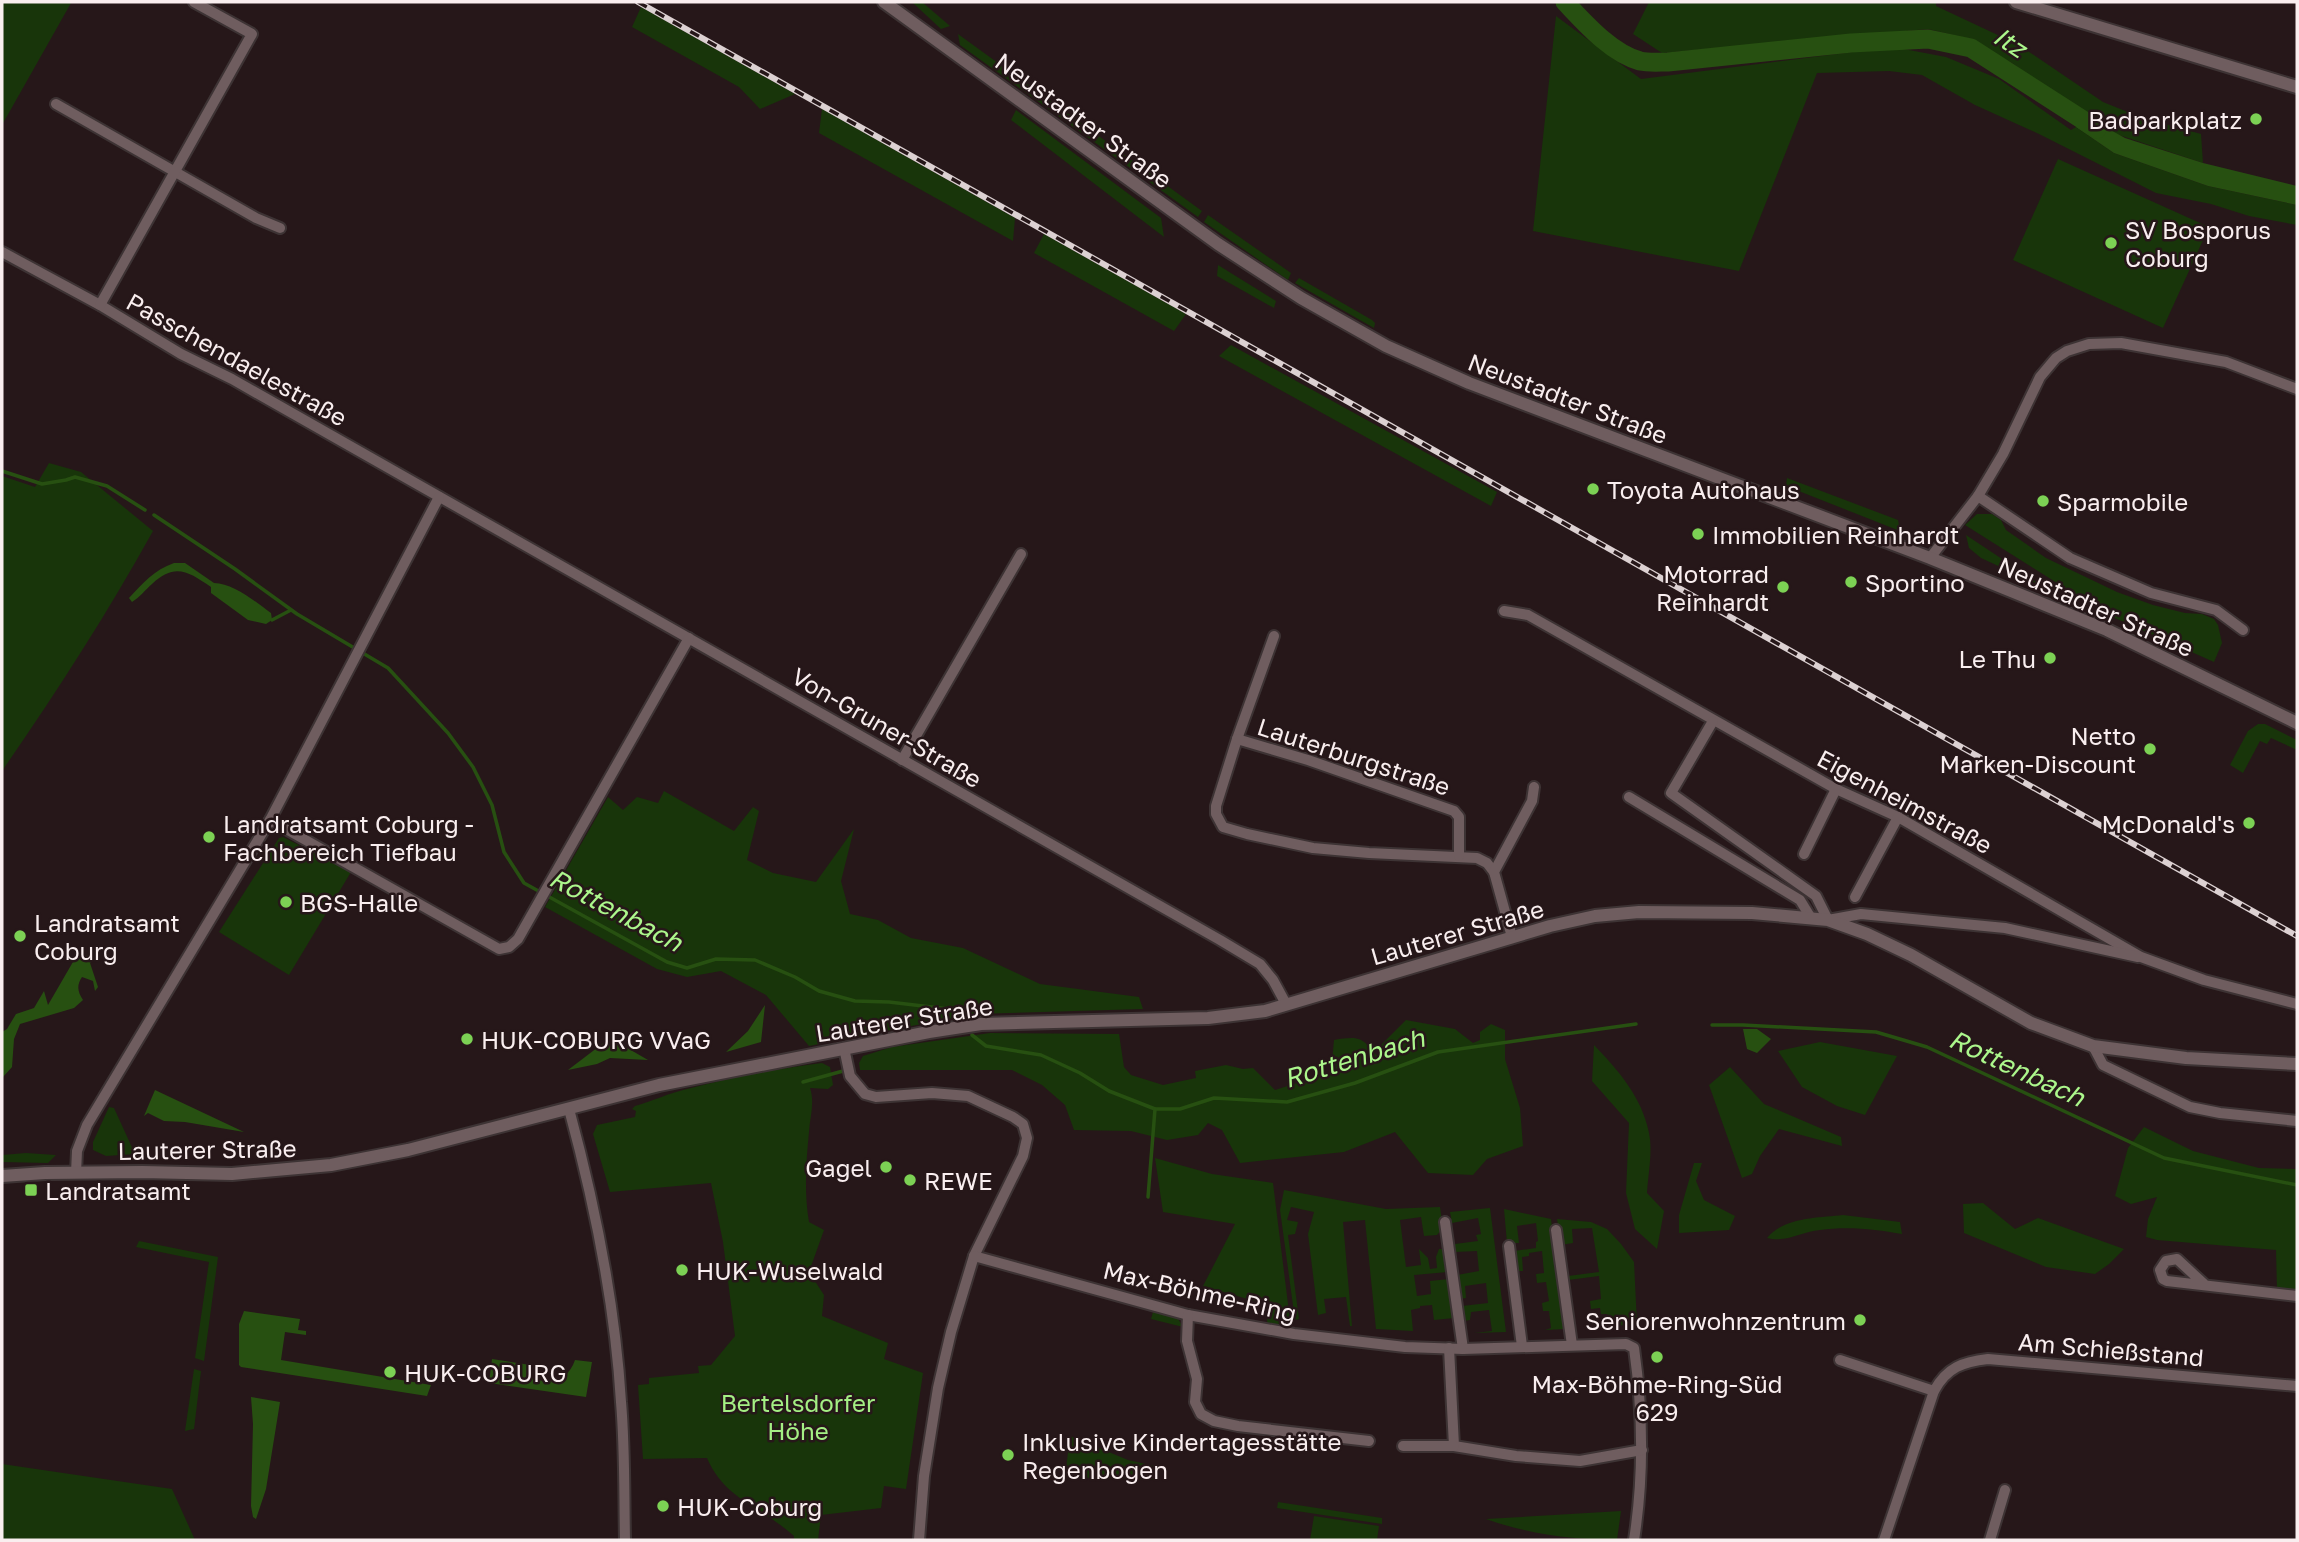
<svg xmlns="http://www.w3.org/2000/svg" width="2299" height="1542" font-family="'Golos Text',sans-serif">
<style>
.green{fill:#18350a}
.water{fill:#275011}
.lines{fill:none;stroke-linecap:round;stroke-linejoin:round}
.stream{stroke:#275011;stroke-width:3.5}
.river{stroke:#275011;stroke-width:19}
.minor-casing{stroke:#3d3334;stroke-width:14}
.tertiary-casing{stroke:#3d3334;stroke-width:16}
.minor{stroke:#6f5d5f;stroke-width:10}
.tertiary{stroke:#6f5d5f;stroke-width:12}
.rail-casing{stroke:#dcd1d2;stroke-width:6}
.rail{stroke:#261719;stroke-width:3.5;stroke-dasharray:10;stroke-linecap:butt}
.poi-dot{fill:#7cd154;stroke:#261719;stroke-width:2.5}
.labels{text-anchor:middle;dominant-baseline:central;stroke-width:5;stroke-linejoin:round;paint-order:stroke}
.poi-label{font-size:24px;fill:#f9eeef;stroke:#261719;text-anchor:start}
.street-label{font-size:24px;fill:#f9eeef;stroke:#261719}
.park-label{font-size:24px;fill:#a4ef84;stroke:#261719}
.water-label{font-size:26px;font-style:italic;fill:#acf78c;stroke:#261719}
</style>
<rect width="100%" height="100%" fill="#261719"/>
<g class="green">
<path d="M2 2 71 3 2 125Z"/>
<path d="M912 2H922L950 26 941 29Z"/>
<path d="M1649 2H1936V6L2019 45 2103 102 2140 117 2201 134 2203 163 2116 134 2078 112 2012 63 1962 37 1928 29 1662 53 1633 34Z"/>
<path d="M641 7 795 94 760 109 739 87 632 27Z"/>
<path d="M1556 16 1641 79 1893 47 1946 57 1999 79 2071 130 2076 127 2114 153 2208 186 2297 205V225L2249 216 2211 204 2156 193 2039 134 1975 105 1922 75 1889 71 1817 73 1739 271 1533 231Z"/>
<path d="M958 34 1202 211 1198 217 960 45Z"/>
<path d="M822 109 1015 218 1013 241 819 133Z"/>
<path d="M1016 110 1161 218 1164 237 1011 120Z"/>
<path d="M2058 159 2209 227 2163 328 2013 260Z"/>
<path d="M1208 215 1291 273 1288 280 1204 222Z"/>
<path d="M1044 234 1186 314 1174 331 1034 253Z"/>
<path d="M1218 265 1276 301 1274 308 1217 276Z"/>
<path d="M1299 278 1372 320 1375 323 1374 328 1295 283Z"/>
<path d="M1231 345 1497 492 1491 506 1219 356Z"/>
<path d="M49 463 81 472 153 531C107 614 56 693 2 771V476L35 487Z"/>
<path d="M1787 478 1898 520 1900 531 1786 486Z"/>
<path d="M1977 514H1992L2001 520 2006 530 2046 558 2117 592 2153 605 2185 613 2202 614 2214 619 2218 625 2222 643 2214 662 2108 615 1965 525Z"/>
<path d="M1966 535 2044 587 1981 558 1969 548Z"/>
<path d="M2258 724H2265L2297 740V750L2271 738 2267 744 2260 741 2243 773 2230 765 2248 731Z"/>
<path d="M664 791 734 831 753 807 759 811 747 860 773 873 816 882 854 829 841 881 850 914 878 920 911 938 963 948 1040 984 1139 997 1143 1009 973 1014 809 1046 766 995 721 971 687 977 657 969 545 907 608 797 623 810 637 797 658 803Z"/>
<path d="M283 837 351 872 289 975 219 932 279 838Z"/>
<path d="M1406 1020 1455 1029 1473 1043 1480 1040V1032L1491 1024 1505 1030V1059L1520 1108 1523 1146 1487 1159 1473 1175 1428 1173 1395 1132 1344 1152 1240 1163 1222 1130 1208 1123 1198 1135 1167 1140 1131 1131 1074 1130 1065 1105 1042 1085 1012 1070H860L859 1063 863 1056 892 1047 990 1033 1119 1034 1124 1067 1131 1075 1163 1085 1196 1078 1195 1071 1226 1065 1243 1069 1253 1068 1275 1090 1331 1072 1334 1040C1363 1035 1362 1039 1380 1059L1378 1048Z"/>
<path d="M1820 1042 1897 1056 1865 1115 1837 1106 1802 1087 1778 1051Z"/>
<path d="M1594 1045C1618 1070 1642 1097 1649 1133 1653 1151 1648 1175 1647 1193L1664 1211 1657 1249 1635 1229 1626 1193 1629 1123 1592 1081Z"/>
<path d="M822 1063 830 1067 833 1085 828 1089 810 1088C815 1103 810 1116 809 1132 806 1162 804 1193 809 1222L824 1230 809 1272 824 1295 822 1316 888 1343 884 1359 923 1373 906 1489 884 1486 881 1508 821 1515 818 1540H794V1536C762 1507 725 1500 707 1458L643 1459 638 1385 649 1384V1378L699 1373 698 1366 711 1365 735 1336 723 1242 711 1183 610 1192 593 1134 597 1125 635 1117 636 1111 632 1109 635 1106C653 1101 669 1093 687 1089 731 1077 777 1069 822 1063Z"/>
<path d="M1730 1067 1764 1104 1841 1137 1842 1146 1779 1129 1760 1156 1752 1174 1742 1178 1709 1085Z"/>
<path d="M109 1107 114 1108 135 1154 106 1156 93 1150V1142Z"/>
<path d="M2144 1127 2193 1151 2259 1168 2297 1169V1292L2277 1290 2276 1250 2157 1240 2146 1237 2148 1219 2157 1197 2131 1204 2115 1196 2128 1148Z"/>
<path d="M26 1153 56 1155 48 1163 2 1162V1155Z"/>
<path d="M1155 1158 1212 1174 1273 1183 1290 1320 1288 1326 1267 1324 1268 1305 1203 1286 1235 1224 1163 1212Z"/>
<path d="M1694 1163H1702L1696 1181 1704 1200 1735 1216 1729 1230 1679 1233V1215Z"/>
<path d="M1284 1190 1386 1209 1440 1207 1443 1228 1437 1235 1424 1236 1421 1217 1400 1220 1406 1267 1421 1265 1419 1249 1428 1258 1430 1269 1437 1268 1436 1257 1439 1249H1445L1448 1272 1414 1275 1417 1296 1431 1294 1430 1281 1449 1279 1454 1318 1434 1320 1432 1305 1420 1306V1308L1411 1310 1413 1331 1376 1329 1365 1220 1343 1222 1352 1326H1350L1346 1297 1324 1299 1326 1313 1318 1315 1308 1234 1314 1212 1291 1207 1287 1220 1298 1222 1295 1234 1288 1235 1299 1319 1295 1320 1280 1210Z"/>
<path d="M1983 1203 2015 1229 2038 1218 2124 1249 2109 1264 2095 1274 2046 1267 1964 1233 1963 1204Z"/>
<path d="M1490 1208 1506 1332 1474 1333 1492 1331 1489 1310 1471 1312 1470 1320 1464 1321 1462 1306 1488 1303 1486 1283 1465 1286 1466 1298 1460 1299 1457 1275 1479 1271 1477 1251 1455 1252V1244L1478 1241 1476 1235 1481 1234 1478 1218 1452 1223 1450 1212Z"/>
<path d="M1504 1209 1551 1219 1565 1329 1545 1330 1551 1328 1549 1311H1543L1542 1303 1549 1301 1546 1282 1537 1283 1536 1274 1544 1273 1542 1251 1529 1253V1256L1522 1257 1523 1271H1517L1514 1251 1536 1248V1242L1538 1241 1536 1223 1517 1226 1519 1243H1507Z"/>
<path d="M1843 1215 1900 1222 1902 1234C1876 1229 1847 1226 1820 1230 1801 1232 1786 1243 1767 1238 1784 1217 1818 1218 1843 1215Z"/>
<path d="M1557 1219 1591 1222 1607 1229 1621 1244 1634 1262 1637 1324 1602 1327V1325L1608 1324 1607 1314H1601L1600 1308 1591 1309 1590 1301 1601 1299 1599 1276 1568 1280V1276L1599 1272 1592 1228 1572 1229 1573 1243 1561 1245Z"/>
<path d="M139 1241 218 1257 204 1361 195 1358 209 1262 136 1247Z"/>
<path d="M1153 1312 1177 1317 1183 1327 1151 1319Z"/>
<path d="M194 1369 201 1371 194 1429 185 1431Z"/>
<path d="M1070 1436 1128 1460 1155 1466V1480L1065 1477Z"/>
<path d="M2 1464 172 1489 195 1540H2Z"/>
<path d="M1278 1502 1382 1518V1524L1277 1508Z"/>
<path d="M1621 1511 1617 1540C1572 1540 1528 1534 1486 1519Z"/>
<path d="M1314 1516 1379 1526 1377 1540H1310Z"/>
</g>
<g class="water">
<path d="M2078 112 2125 138 2203 163 2297 186V205L2208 186 2114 153 2076 127Z"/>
<path d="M174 563H185L214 583C233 583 256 602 271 613L272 620 266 624 248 620 211 593V587C189 572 175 562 152 584 145 590 140 597 132 602L129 598C143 583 154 570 174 563Z"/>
<path d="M92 950 99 954 90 963 98 987 95 991 93 981 82 977C76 986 78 992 83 1000L74 1008 20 1024 14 1039 12 1067 3 1077 2 1032 7 1029 16 1014 34 1008 44 991 48 1005 77 955 83 957 89 955Z"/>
<path d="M765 1005 761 1042 726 1052 748 1031Z"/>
<path d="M1743 1029H1757L1771 1039 1757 1053 1747 1049Z"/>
<path d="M610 1038 648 1060 610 1058 597 1064 568 1070Z"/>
<path d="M155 1090 244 1132 185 1122 164 1121 148 1113 144 1116Z"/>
<path d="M244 1311 300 1319 298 1330 306 1331V1335L285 1332 281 1360 431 1385 427 1396 241 1367 239 1365V1324Z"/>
<path d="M492 1359 530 1365 536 1368 529 1376C548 1387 568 1381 575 1360L592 1362 586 1397 489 1383Z"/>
<path d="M251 1397 280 1402 266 1489 256 1519 253 1517 251 1506 253 1424Z"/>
</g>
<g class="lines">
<g class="stream">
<path d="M2 471 42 484 66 480 75 477 107 486 145 510"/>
<path d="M154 515 235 569 297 614 388 668 448 733 473 767 492 805 504 852 524 883 667 962 687 968 716 959 755 960 795 977 819 991 855 1001 889 1002 957 1010 962 1018"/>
<path d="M272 620 291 610"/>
<path d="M1712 1025H1743L1876 1032 1927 1047 2164 1158 2297 1185"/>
<path d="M972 1035 986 1046 1041 1055 1080 1073 1109 1091 1155 1109H1180L1214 1098 1287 1102 1355 1083 1438 1052 1636 1024"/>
<path d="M803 1082 843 1071"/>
<path d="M1148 1197 1155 1109"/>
</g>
<path class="river" d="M1565 2C1585 23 1611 53 1640 61 1649 63 1659 62 1668 62L1851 43 1928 39 1971 48 2097 129"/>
<g class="minor-casing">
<g id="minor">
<path d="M56 104 256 218 280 228"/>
<path d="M2 252 100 305 181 354 232 379 1220 940 1260 964 1273 980 1286 1004"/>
<path d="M100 305 252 34 194 2"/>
<path d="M1978 496 2070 558 2151 593 2216 610 2243 630"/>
<path d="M1930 558 1978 496 2003 454 2040 377 2056 358 2067 351 2089 344 2121 343 2226 362 2297 389"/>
<path d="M1504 611 1528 615 1836 789 1898 817 2141 957 2204 980 2297 1004"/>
<path d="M1274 636 1237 739 1216 806V814L1223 827 1247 834 1313 848 1369 853 1477 858 1487 863 1494 872"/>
<path d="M1713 721 1671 793 1816 896 1828 920 1861 914 2005 928 2138 957"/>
<path d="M1237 739 1308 760 1454 811 1459 817V856"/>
<path d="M902 760 1021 554"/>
<path d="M1629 797 1800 900 1811 918"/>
<path d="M270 820 499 949 509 947 518 939 689 638"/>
<path d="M1804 854 1836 789"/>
<path d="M1855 897 1898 817"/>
<path d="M1512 937 1494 872 1532 801 1534 787"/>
<path d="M2093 1046 2103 1065 2190 1107 2220 1113 2297 1121"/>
<path d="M844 1048 850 1076 865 1094 876 1097 932 1093 968 1096 1013 1117 1023 1124 1027 1138 1023 1156 974 1256 951 1332 938 1388 924 1476 919 1540"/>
<path d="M569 1109C595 1205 615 1302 621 1402 625 1448 624 1494 625 1540"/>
<path d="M76 1173 77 1151 87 1125 270 820 439 497"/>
<path d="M1445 1222 1463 1349"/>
<path d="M1556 1230 1572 1345"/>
<path d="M1509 1246 1522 1346"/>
<path d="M974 1256 1188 1315 1294 1334 1405 1347 1463 1349 1626 1344 1634 1348C1643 1412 1644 1476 1634 1540"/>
<path d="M2204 1284 2177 1259 2166 1261 2160 1270 2163 1279 2167 1281 2297 1296"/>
<path d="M1188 1315 1187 1341 1197 1379 1195 1402 1201 1414 1214 1421 1238 1426 1369 1441"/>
<path d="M1449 1348 1454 1446 1516 1456 1580 1461 1642 1450"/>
<path d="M1840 1360 1934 1391"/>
<path d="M1403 1446H1454"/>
<path d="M1884 1540 1934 1391C1947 1367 1963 1362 1988 1359L2297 1386"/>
<path d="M1990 1540 2005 1490"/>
</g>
</g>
<g class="tertiary-casing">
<g id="tertiary">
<path d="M884 2 1218 244 1301 298 1386 346 1469 383 1930 558 2107 630 2297 723"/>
<path d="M2016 2 2297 87"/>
<path d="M2 1176 45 1173 142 1172 232 1174 331 1165 408 1150 659 1085 929 1032 981 1024 1208 1018 1265 1011 1550 926 1595 916 1639 912 1752 913 1828 920 1867 934 1911 955 2031 1023 2093 1046 2186 1058 2297 1064"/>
</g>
</g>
<use href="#minor" class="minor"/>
<use href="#tertiary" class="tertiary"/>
<g class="rail-casing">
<path id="rail" d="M638 2 2297 936"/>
</g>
<use href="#rail" class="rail"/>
</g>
<g class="poi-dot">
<circle cx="2256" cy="119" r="7"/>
<circle cx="2111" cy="243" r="7"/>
<circle cx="1593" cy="489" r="7"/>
<circle cx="2043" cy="501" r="7"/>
<circle cx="1698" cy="534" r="7"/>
<circle cx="1851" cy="582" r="7"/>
<circle cx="1783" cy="587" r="7"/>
<circle cx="2050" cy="658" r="7"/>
<circle cx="2150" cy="749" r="7"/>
<circle cx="2249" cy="823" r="7"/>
<circle cx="209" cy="837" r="7"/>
<circle cx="286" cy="902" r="7"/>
<circle cx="20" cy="936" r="7"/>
<circle cx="467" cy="1039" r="7"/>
<circle cx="886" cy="1167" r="7"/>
<circle cx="910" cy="1180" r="7"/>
<rect x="24" y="1183" width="14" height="14" rx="3.5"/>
<circle cx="682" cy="1270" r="7"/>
<circle cx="1860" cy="1320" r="7"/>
<circle cx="1657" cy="1357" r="7"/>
<circle cx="390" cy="1372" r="7"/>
<circle cx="1008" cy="1455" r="7"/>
<circle cx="663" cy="1506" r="7"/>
</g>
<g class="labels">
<g class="poi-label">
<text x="2242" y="119" text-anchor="end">Badparkplatz</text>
<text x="2125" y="229">SV Bosporus<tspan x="2125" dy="28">Coburg</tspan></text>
<text x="1607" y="489">Toyota Autohaus</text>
<text x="2057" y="501">Sparmobile</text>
<text x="1712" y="534">Immobilien Reinhardt</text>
<text x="1769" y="573" text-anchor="end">Motorrad<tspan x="1769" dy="28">Reinhardt</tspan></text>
<text x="1865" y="582">Sportino</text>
<text x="2036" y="658" text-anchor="end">Le Thu</text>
<text x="2136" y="735" text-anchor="end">Netto<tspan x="2136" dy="28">Marken-Discount</tspan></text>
<text x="223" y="823">Landratsamt Coburg -<tspan x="223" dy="28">Fachbereich Tiefbau</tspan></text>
<text x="2235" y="823" text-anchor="end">McDonald's</text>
<text x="300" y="902">BGS-Halle</text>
<text x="34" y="922">Landratsamt<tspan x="34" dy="28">Coburg</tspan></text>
<text x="481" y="1039">HUK-COBURG VVaG</text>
<text x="872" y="1167" text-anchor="end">Gagel</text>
<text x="924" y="1180">REWE</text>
<text x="45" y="1190">Landratsamt</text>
<text x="696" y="1270">HUK-Wuselwald</text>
<text x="1846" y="1320" text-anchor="end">Seniorenwohnzentrum</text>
<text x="404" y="1372">HUK-COBURG</text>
<text x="1657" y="1383" text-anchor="middle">Max-Böhme-Ring-Süd<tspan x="1657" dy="28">629</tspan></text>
<text x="1022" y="1441">Inklusive Kindertagesstätte<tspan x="1022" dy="28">Regenbogen</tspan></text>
<text x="677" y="1506">HUK-Coburg</text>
</g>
<g class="street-label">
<text transform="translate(1084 120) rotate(36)">Neustadter Straße</text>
<text transform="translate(237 359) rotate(29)">Passchendaelestraße</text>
<text transform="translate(1568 398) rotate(21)">Neustadter Straße</text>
<text transform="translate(2096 606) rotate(24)">Neustadter Straße</text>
<text transform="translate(887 727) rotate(30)">Von-Gruner-Straße</text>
<text transform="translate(1354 756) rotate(18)">Lauterburgstraße</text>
<text transform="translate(1905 801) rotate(28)">Eigenheimstraße</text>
<text transform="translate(1457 932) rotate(-16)">Lauterer Straße</text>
<text transform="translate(904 1019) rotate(-9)">Lauterer Straße</text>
<text transform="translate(207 1149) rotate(-1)">Lauterer Straße</text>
<text transform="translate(1200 1291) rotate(13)">Max-Böhme-Ring</text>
<text transform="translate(2111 1349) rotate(5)">Am Schießstand</text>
</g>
<g class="park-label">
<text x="798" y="1402">Bertelsdorfer<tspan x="798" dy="28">Höhe</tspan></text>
</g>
<g class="water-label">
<text transform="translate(2010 42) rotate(33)">Itz</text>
<text transform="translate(616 910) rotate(28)">Rottenbach</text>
<text transform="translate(1354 1058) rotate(-17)">Rottenbach</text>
<text transform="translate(2017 1068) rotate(25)">Rottenbach</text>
</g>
</g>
<rect width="2299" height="1542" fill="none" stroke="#f9eeef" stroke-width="7"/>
</svg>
